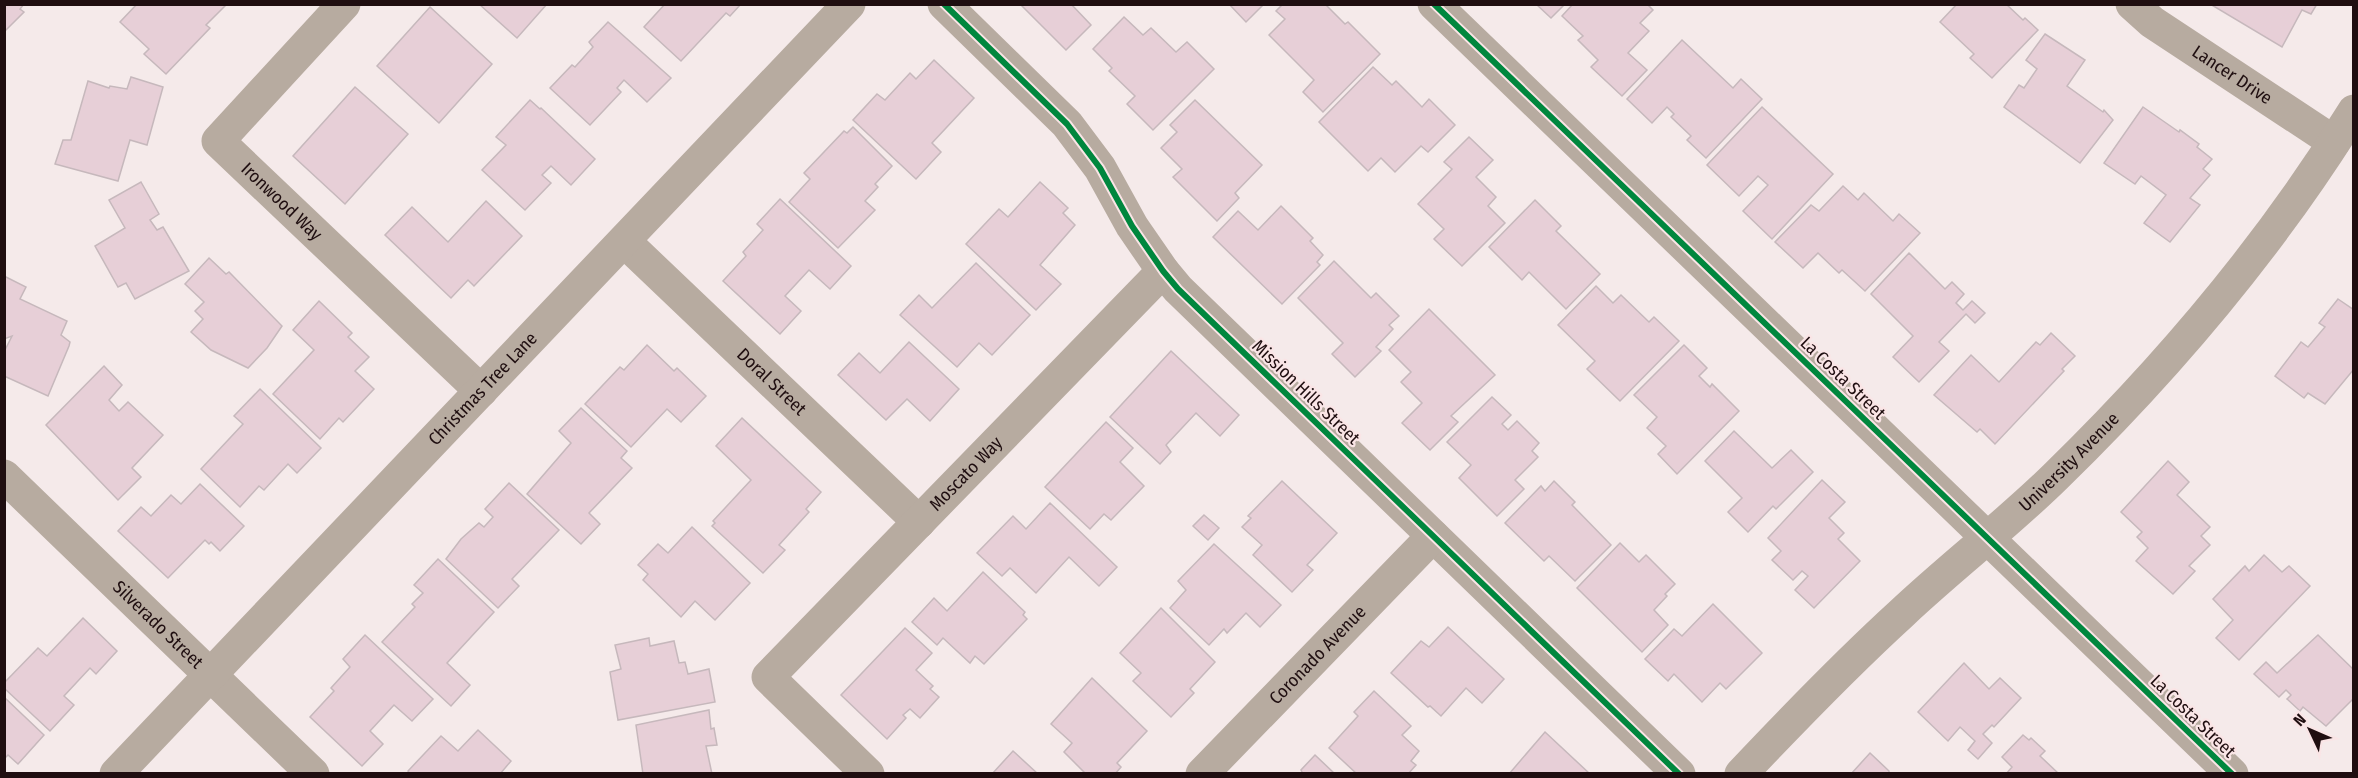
<svg xmlns="http://www.w3.org/2000/svg" width="2358" height="778" font-family="'Fira Sans Condensed',sans-serif">
<style>
.building{fill:#e7cfd7;stroke:#c6b8bc;stroke-width:1.5}
.lines{fill:none;stroke-linecap:round;stroke-linejoin:round}
.minor{stroke:#b7aba0;stroke-width:33}
.tertiary{stroke:#b7aba0;stroke-width:33}
.cycleway-casing{stroke:#fae5e6;stroke-width:10}
.cycleway{stroke:#00873e;stroke-width:6}
.labels{text-anchor:middle;dominant-baseline:central;stroke-width:4.5;stroke-linejoin:round;paint-order:stroke}
.street-label{font-size:18px;fill:#1f0e10;stroke:#fae5e6}
</style>
<rect width="100%" height="100%" fill="#f5eaea"/>
<g class="building">
<path d="M4 4H24L20 9 24 12 4 32Z"/>
<path d="M137 4H226V5L206 25 210 28 166 74 144 54 149 49 120 22Z"/>
<path d="M479 4H547L517 38Z"/>
<path d="M665 4H741L730 16 726 13 681 61 644 27Z"/>
<path d="M1020 4H1071L1091 25 1066 50Z"/>
<path d="M1229 4H1264L1246 22Z"/>
<path d="M1283 4H1325L1345 24 1348 22 1380 54 1323 112 1303 92 1314 80 1269 35 1285 19 1276 11Z"/>
<path d="M1536 4H1565L1551 18Z"/>
<path d="M1573 4H1647L1653 10 1640 23 1649 31 1628 53 1647 70 1622 96 1591 67 1598 60 1578 40 1583 36 1562 16Z"/>
<path d="M1957 4H2006L2023 20 2025 18 2038 30 1992 78 1970 58 1974 54 1940 22Z"/>
<path d="M2210 4H2317L2311 14 2302 10 2282 47Z"/>
<path d="M430 7 492 64 439 123 377 66Z"/>
<path d="M1124 17 1143 35 1151 28 1176 52 1187 42 1214 69 1153 130 1127 104 1135 96 1109 71 1112 68 1093 49Z"/>
<path d="M608 22 671 78 647 102 624 80 617 88 621 92 590 125 550 88 572 65 575 67 593 47 589 42Z"/>
<path d="M2045 34 2085 60 2067 86 2103 112 2104 110 2113 120 2080 163 2004 107 2019 85 2024 88 2037 69 2026 60Z"/>
<path d="M1682 40 1733 88 1741 79 1762 99 1706 158 1687 140 1691 136 1671 117 1674 114 1667 107 1652 123 1627 99Z"/>
<path d="M934 60 974 98 932 143 941 152 916 179 853 120 877 94 885 100 910 73 916 79Z"/>
<path d="M1373 67 1392 85 1396 81 1422 107 1429 99 1455 125 1428 152 1421 146 1395 172 1381 158 1368 171 1319 122Z"/>
<path d="M131 77 163 87 147 145 130 140 118 181 55 164 63 140H71L88 81 109 88 110 86 127 89Z"/>
<path d="M355 87 408 134 345 204 293 156Z"/>
<path d="M530 100 540 109 541 108 595 159 571 185 551 166 542 175 551 183 525 210 482 170 506 145 496 137Z"/>
<path d="M1195 100 1262 165 1235 193 1239 198 1217 221 1173 177 1182 169 1161 148 1177 132 1170 125Z"/>
<path d="M1762 107 1833 174 1772 239 1743 211 1768 185 1758 176 1739 196 1707 165Z"/>
<path d="M2143 107 2179 132 2180 130 2199 144 2197 147 2212 159 2203 169 2210 175 2190 198 2200 205 2170 242 2144 223 2166 195 2141 176 2135 184 2104 163Z"/>
<path d="M853 127 892 166 875 184 878 187 865 201 875 210 838 248 789 202 810 179 804 173 844 131 847 133Z"/>
<path d="M1469 137 1493 160 1476 177 1496 197 1488 206 1505 223 1462 266 1434 239 1444 229 1418 204 1452 169 1444 162Z"/>
<path d="M141 182 159 214 150 220 157 230 163 227 189 271 135 299 126 283 118 287 95 246 125 228 109 200Z"/>
<path d="M1040 182 1068 208 1063 213 1075 225 1040 265 1061 284 1036 310 966 244 999 209 1008 217Z"/>
<path d="M1843 186 1858 200 1864 193 1893 221 1899 214 1920 233 1865 291 1842 270 1839 273 1818 253 1803 268 1775 242 1811 205 1819 211Z"/>
<path d="M780 199 851 266 830 289 809 270 785 296 801 311 780 334 723 281 746 256 743 252 763 230 757 224Z"/>
<path d="M1535 200 1561 226 1556 231 1600 274 1566 309 1529 272 1522 280 1489 247Z"/>
<path d="M486 201 522 236 474 286 468 280 451 298 385 235 412 207 448 242Z"/>
<path d="M1281 206 1313 238 1310 241 1323 255 1317 262 1320 265 1282 304 1213 237 1238 211 1258 230Z"/>
<path d="M1909 253 1945 289 1952 282 1964 294 1956 303 1963 310 1972 301 1985 313 1975 323 1966 314 1939 342 1949 351 1919 382 1893 357 1913 336 1871 294Z"/>
<path d="M209 258 226 274 229 272 282 326 267 348 248 368 211 350 191 332 203 319 195 311 204 302 185 284Z"/>
<path d="M1334 261 1371 298 1376 293 1399 316 1389 325 1393 329 1376 347 1381 351 1355 377 1332 354 1343 343 1298 298Z"/>
<path d="M976 263 1030 315 992 355 979 343 957 367 900 315 919 295 932 308Z"/>
<path d="M4 276 26 287 20 299 67 321 61 335 70 342 69 346 48 396 4 376V352L12 336 4 339Z"/>
<path d="M1596 286 1613 303 1621 295 1649 322 1654 317 1679 341 1620 401 1587 369 1595 361 1558 325Z"/>
<path d="M2338 299 2354 310V369L2325 404 2308 393 2304 398 2275 376 2301 342 2308 347 2325 327 2319 323Z"/>
<path d="M319 301 352 333 348 337 369 357 355 371 374 389 343 422 339 418 320 439 273 394 314 350 293 330Z"/>
<path d="M1429 309 1495 375 1451 416 1458 422 1430 450 1402 423 1422 403 1401 382 1411 372 1389 350Z"/>
<path d="M2051 333 2075 356 2062 369 2064 371 1995 444 1980 429 1977 432 1934 395 1971 355 1999 382 2036 342 2040 345Z"/>
<path d="M909 342 959 389 930 421 907 399 886 420 838 375 859 353 880 373Z"/>
<path d="M647 345 674 371 677 368 706 396 681 422 667 409 631 447 585 404 620 367 624 370Z"/>
<path d="M1684 345 1707 368 1699 376 1710 387 1712 384 1739 411 1677 474 1658 454 1666 446 1647 428 1657 417 1634 395Z"/>
<path d="M1171 351 1239 415 1220 436 1196 413 1166 445 1171 452 1160 464 1110 417Z"/>
<path d="M104 366 122 385 109 400 119 411 128 402 163 435 132 468 141 477 118 500 46 425Z"/>
<path d="M260 389 321 448 297 473 288 464 264 490 259 486 240 507 201 469 243 424 234 416Z"/>
<path d="M1492 397 1511 415 1502 424 1508 430 1517 421 1539 443 1532 451 1538 457 1515 480 1524 489 1497 516 1459 478 1471 465 1447 442Z"/>
<path d="M581 408 627 451 621 458 632 468 589 513 600 524 581 544 527 494 571 443 559 431Z"/>
<path d="M742 418 821 492 806 509 809 512 779 545 785 550 763 573 712 526 715 523 713 521 751 480 716 446Z"/>
<path d="M1106 422 1133 448 1120 462 1144 486 1111 520 1104 514 1090 529 1045 487Z"/>
<path d="M1734 431 1772 468 1791 450 1813 472 1776 509 1773 506 1748 532 1728 512 1742 498 1705 461Z"/>
<path d="M2168 461 2189 482 2177 495 2210 527 2201 536 2210 545 2189 566 2195 571 2173 594 2136 561 2148 548 2137 537 2142 532 2121 512Z"/>
<path d="M1822 480 1845 502 1829 518 1844 533 1838 539 1860 561 1814 608 1795 590 1808 576 1802 571 1793 580 1772 560 1781 551 1768 538Z"/>
<path d="M1282 481 1337 533 1307 565 1313 570 1292 592 1253 555 1262 545 1242 527 1251 518 1248 516Z"/>
<path d="M1554 481 1575 502 1572 505 1611 545 1575 581 1549 556 1544 561 1505 523 1541 486 1545 491Z"/>
<path d="M509 483 559 530 512 579 519 586 498 608 446 559 461 539 479 523 484 527 493 517 485 509Z"/>
<path d="M200 484 244 526 220 551 211 542 209 544 205 540 168 578 118 531 141 507 151 516 171 495 181 504Z"/>
<path d="M1050 503 1117 567 1099 586 1069 557 1036 593 1010 568 1002 576 977 553 1013 516 1026 529Z"/>
<path d="M1204 515 1219 528 1208 540 1193 526Z"/>
<path d="M692 527 750 583 715 620 695 601 681 617 643 580 648 574 638 565 658 544 668 553Z"/>
<path d="M1620 543 1639 562 1646 555 1675 584 1665 594 1667 596 1654 610 1668 625 1642 652 1577 588Z"/>
<path d="M1214 544 1281 605 1260 627 1246 613 1227 633 1224 629 1209 645 1170 608 1186 590 1178 581Z"/>
<path d="M2264 555 2282 572 2289 566 2310 586 2239 660 2216 638 2233 620 2213 599 2245 566 2249 571Z"/>
<path d="M438 559 494 612 447 663 470 685 451 706 382 642 415 607 412 604 423 593 414 585Z"/>
<path d="M983 572 1025 612 1023 615 1027 619 984 664 975 656 970 663 943 638 937 645 912 622 934 598 947 611Z"/>
<path d="M1713 604 1762 653 1726 689 1720 683 1702 702 1674 674 1668 681 1645 659 1674 629 1682 636Z"/>
<path d="M1161 608 1215 662 1190 689 1194 693 1171 717 1133 681 1141 673 1120 653Z"/>
<path d="M83 618 117 651 96 674 90 668 64 696 74 705 50 731 4 688V683L38 648 47 656Z"/>
<path d="M1448 627 1504 679 1482 703 1466 688 1441 716 1430 706 1428 707 1391 673 1421 641 1429 647Z"/>
<path d="M905 628 932 653 916 670 933 686 930 689 939 697 920 718 910 709 903 715 906 718 887 739 841 695Z"/>
<path d="M365 635 433 699 412 721 394 705 370 731 383 744 362 766 310 717 334 691 331 688 350 667 343 659Z"/>
<path d="M2318 635 2354 670V698L2326 726 2303 707 2300 711 2287 699 2291 695 2286 690 2279 697 2254 674 2266 662 2277 673Z"/>
<path d="M649 638 650 646 674 641 679 663 685 662 688 674 709 669 715 702 618 720 610 672 621 669 615 645Z"/>
<path d="M1964 663 1989 689 2000 678 2021 698 1994 727 1992 725 1983 734 1992 743 1978 759 1968 750 1975 741 1960 727 1948 741 1918 712Z"/>
<path d="M1092 678 1147 731 1117 763 1121 767 1115 774H1086L1064 752 1072 743 1051 724Z"/>
<path d="M1374 691 1411 726 1402 735 1419 751 1411 761 1416 765 1408 774H1357L1329 748 1358 716 1354 712Z"/>
<path d="M4 697 44 735 18 764 8 755 4 759Z"/>
<path d="M709 710 711 729 714 728 717 745 706 746 712 774H643L636 725Z"/>
<path d="M478 730 511 761 500 774H410L408 771 441 736 458 751Z"/>
<path d="M1545 732 1590 774H1509Z"/>
<path d="M2023 735 2029 740 2031 738 2045 751 2040 756 2059 774H2006L2012 767 2002 757Z"/>
<path d="M1013 751 1038 774H992Z"/>
<path d="M1870 753 1889 771V774H1851Z"/>
<path d="M1315 755 1335 774H1303L1301 770Z"/>
</g>
<g class="lines">
<g class="minor">
<path id="s1" d="M344 4 218 141 481 391"/>
<path d="M944 4 1067 124 1100 168 1132 226 1163 271 1178 289 1679 774"/>
<path id="s2" d="M2132 4 2152 22 2334 142"/>
<path id="s3" d="M624 241 919 522"/>
<path id="s4" d="M4 476 313 774"/>
<path id="s5" d="M868 774 768 677 1163 271"/>
<path id="s6" d="M1202 774 1433 536"/>
</g>
<g class="tertiary">
<path d="M1434 4 2232 774"/>
<path id="s7" d="M116 774 849 4"/>
<path id="s8" d="M1741 774C1793 719 1846 664 1902 613 1952 566 2006 525 2055 477 2168 367 2271 245 2354 111"/>
</g>
<g class="cycleway-casing">
<g id="cycleway">
<path d="M944 4 1067 124 1100 168 1132 226 1163 271 1178 289 1679 774"/>
<path d="M1434 4 2232 774"/>
</g>
</g>
<use href="#cycleway" class="cycleway"/>
</g>
<g class="labels">
<g class="street-label">
<text stroke="none"><textPath href="#s2" startOffset="123">Lancer Drive</textPath></text>
<text stroke="none"><textPath href="#s1" startOffset="274">Ironwood Way</textPath></text>
<text transform="translate(1843 378) rotate(44)">La Costa Street</text>
<text stroke="none"><textPath href="#s3" startOffset="204">Doral Street</textPath></text>
<text stroke="none"><textPath href="#s7" startOffset="532">Christmas Tree Lane</textPath></text>
<text transform="translate(1306 392) rotate(44)">Mission Hills Street</text>
<text stroke="none"><textPath href="#s8" startOffset="453">University Avenue</textPath></text>
<text stroke="none"><textPath href="#s5" startOffset="423">Moscato Way</textPath></text>
<text stroke="none"><textPath href="#s4" startOffset="214">Silverado Street</textPath></text>
<text stroke="none"><textPath href="#s6" startOffset="166">Coronado Avenue</textPath></text>
<text transform="translate(2193 716) rotate(44)">La Costa Street</text>
</g>
</g>
<rect width="2358" height="778" fill="none" stroke="#1f0e10" stroke-width="12"/>
<g transform="translate(2310 730) rotate(314)" stroke="#fae5e6" stroke-width="4.5" paint-order="stroke">
<path d="M0-4.5L10 22L0 15L-10 22Z" fill="#1f0e10"/>
<text y="-9" font-size="16" font-weight="bold" text-anchor="middle" fill="#1f0e10">N</text>
</g>
</svg>
